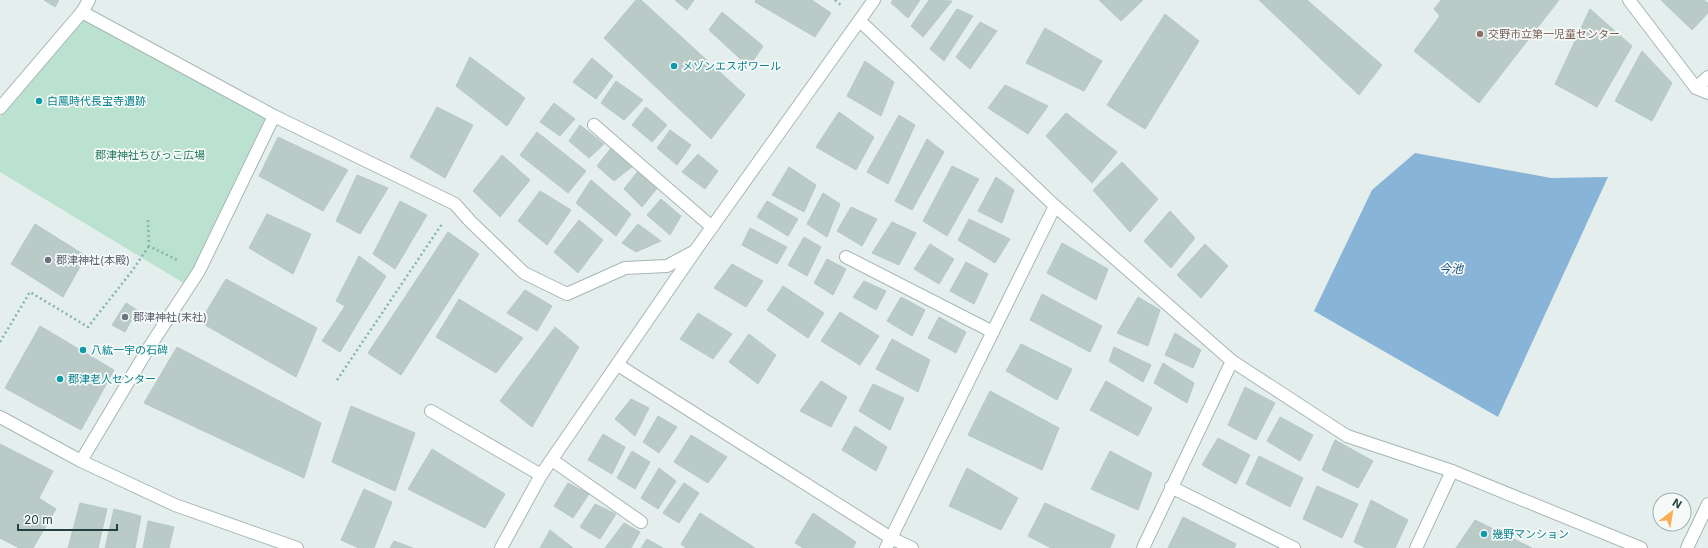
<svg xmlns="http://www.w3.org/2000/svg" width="1708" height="548" font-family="Inter,'Noto Sans JP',sans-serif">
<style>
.green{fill:#bbe1d0}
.water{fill:#88b4d7}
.building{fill:#b9cac7;stroke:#b5c9c6}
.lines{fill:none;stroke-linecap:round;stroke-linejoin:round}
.minor-casing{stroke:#a6b7b6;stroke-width:14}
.tertiary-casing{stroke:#a6b7b6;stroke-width:14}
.path{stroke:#82b5b3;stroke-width:2.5;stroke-dasharray:2 3;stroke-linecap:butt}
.minor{stroke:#fff;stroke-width:12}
.tertiary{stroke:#fff;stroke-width:12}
.education-dot{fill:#8d6e63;stroke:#f5faf9;stroke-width:1.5}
.culture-dot{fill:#0f9aa8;stroke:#f5faf9;stroke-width:1.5}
.worship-dot{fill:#6b7280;stroke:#f5faf9;stroke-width:1.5}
.labels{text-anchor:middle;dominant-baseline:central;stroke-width:3.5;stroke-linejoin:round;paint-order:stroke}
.education-label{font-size:11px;fill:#785e54;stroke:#f5faf9;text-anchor:start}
.culture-label{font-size:11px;fill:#0d838f;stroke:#f5faf9;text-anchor:start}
.park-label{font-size:11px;fill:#287c61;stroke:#f5faf9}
.worship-label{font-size:11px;fill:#5b616d;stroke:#f5faf9;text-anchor:start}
.water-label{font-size:12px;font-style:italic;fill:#165183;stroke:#f5faf9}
</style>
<rect width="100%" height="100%" fill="#e4eeed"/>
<path class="green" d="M82 12 274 116 187 285 0 172V117Z"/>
<path class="water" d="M1415 153 1551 178 1608 177 1498 417 1314 311 1372 190Z"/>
<g class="building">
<path d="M44 0H59L55 7Z"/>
<path d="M636 0H641L745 95 711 139 604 38Z"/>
<path d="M675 0H694L687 10Z"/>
<path d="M756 0H812L831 13 815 37 755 2Z"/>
<path d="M893 0H920L908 18 891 3Z"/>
<path d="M929 0 952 1 923 37 911 26Z"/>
<path d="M1099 0H1143L1121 21Z"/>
<path d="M1259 0H1307L1382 65 1359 95Z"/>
<path d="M1441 0H1559L1479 103 1414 51 1440 16 1434 9Z"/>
<path d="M1661 0H1704L1708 3V13L1692 30Z"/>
<path d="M957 9 973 16 944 61 930 49Z"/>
<path d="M1590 9 1632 46 1597 107 1555 84Z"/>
<path d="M722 12 763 46 749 67 709 30Z"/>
<path d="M1165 14 1199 41 1145 129 1107 105Z"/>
<path d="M980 22 997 31 970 69 956 57Z"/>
<path d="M1045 28 1102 61 1084 91 1026 63Z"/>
<path d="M1642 51 1672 83 1652 121 1615 101Z"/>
<path d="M470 57 525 98 507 126 456 86Z"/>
<path d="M592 58 613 76 596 99 573 82Z"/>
<path d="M865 61 894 82 881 116 847 96Z"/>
<path d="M616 81 643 100 624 120 601 103Z"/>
<path d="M1005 85 1048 106 1028 134 988 108Z"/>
<path d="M554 103 575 119 560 136 540 122Z"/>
<path d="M437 107 473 125 445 178 410 157Z"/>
<path d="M646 107 667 125 652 142 632 125Z"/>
<path d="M839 112 874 137 856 170 816 147Z"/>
<path d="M1066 113 1117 152 1092 183 1046 136Z"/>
<path d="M899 115 915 125 888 184 867 172Z"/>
<path d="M580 125 604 144 589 158 569 141Z"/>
<path d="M670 130 691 145 677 165 657 148Z"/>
<path d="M537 132 586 171 568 193 520 155Z"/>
<path d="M278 137 348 170 323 211 259 176Z"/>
<path d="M927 139 944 152 912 210 895 201Z"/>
<path d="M611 148 633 166 614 181 597 166Z"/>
<path d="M698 154 718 171 705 189 682 172Z"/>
<path d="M502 155 530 180 500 217 473 191Z"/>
<path d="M1122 162 1158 199 1130 232 1093 190Z"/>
<path d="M952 166 979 179 947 236 923 221Z"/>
<path d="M789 167 816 185 804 212 772 195Z"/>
<path d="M638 171 659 186 642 207 624 189Z"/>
<path d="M357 175 388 188 360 234 336 221Z"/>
<path d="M996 177 1014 190 1002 223 978 211Z"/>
<path d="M591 180 631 214 616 236 576 203Z"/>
<path d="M540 191 571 210 547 245 518 221Z"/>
<path d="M823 193 840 204 827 237 807 224Z"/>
<path d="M661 199 681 216 670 235 647 215Z"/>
<path d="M400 201 427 215 395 269 373 254Z"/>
<path d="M767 201 798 219 788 236 757 217Z"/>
<path d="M851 207 877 219 862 246 837 231Z"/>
<path d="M1170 211 1195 238 1171 268 1144 241Z"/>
<path d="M267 214 311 234 293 274 249 248Z"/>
<path d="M969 219 1010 239 995 263 958 240Z"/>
<path d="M579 220 603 240 578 273 554 252Z"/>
<path d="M892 222 916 233 899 265 872 253Z"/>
<path d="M35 224 86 256 63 297 11 264Z"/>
<path d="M638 224 661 241 636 252 622 243Z"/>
<path d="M750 228 787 247 777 264 742 245Z"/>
<path d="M448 232 479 254 401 375 368 353Z"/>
<path d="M804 237 821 247 807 276 788 265Z"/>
<path d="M1062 243 1108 269 1096 300 1047 273Z"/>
<path d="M930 244 954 259 939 284 914 269Z"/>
<path d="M1205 244 1228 266 1201 298 1177 275Z"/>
<path d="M359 256 386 276 340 352 322 341 345 306 336 301Z"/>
<path d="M827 259 846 269 833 295 814 283Z"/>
<path d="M966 262 988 274 974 304 950 291Z"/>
<path d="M732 264 763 281 746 307 714 288Z"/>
<path d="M226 279 317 328 296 377 200 322Z"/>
<path d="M864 281 886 291 876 310 853 297Z"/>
<path d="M783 286 824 313 808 338 767 310Z"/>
<path d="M525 290 552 306 537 331 507 313Z"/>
<path d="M1042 294 1102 326 1090 352 1030 320Z"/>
<path d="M901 297 925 310 912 336 887 321Z"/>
<path d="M1138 297 1160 310 1148 346 1117 333Z"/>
<path d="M459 299 523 338 496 373 436 337Z"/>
<path d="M126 303 137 310 125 332 112 325Z"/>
<path d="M840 312 879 336 860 365 821 341Z"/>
<path d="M698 313 732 334 713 359 680 339Z"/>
<path d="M939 317 966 332 956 353 928 338Z"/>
<path d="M40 326 114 370 81 430 5 388Z"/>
<path d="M555 327 579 347 532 427 500 401Z"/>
<path d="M1175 333 1201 350 1193 368 1165 355Z"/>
<path d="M749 334 776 355 758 384 729 362Z"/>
<path d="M892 339 930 360 918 392 876 369Z"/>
<path d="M1021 344 1072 369 1057 400 1006 371Z"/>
<path d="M177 347 321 423 304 478 144 403Z"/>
<path d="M1114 347 1151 365 1143 382 1109 361Z"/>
<path d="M1163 363 1194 383 1187 403 1154 383Z"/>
<path d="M821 381 847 397 831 427 800 411Z"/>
<path d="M1106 381 1152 408 1138 436 1090 410Z"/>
<path d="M873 384 904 398 890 430 859 411Z"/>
<path d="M1245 387 1275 403 1256 440 1228 425Z"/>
<path d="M990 391 1059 428 1042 470 968 435Z"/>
<path d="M631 399 649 408 635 436 615 419Z"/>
<path d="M351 406 415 433 395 491 332 462Z"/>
<path d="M658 416 677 427 659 453 643 442Z"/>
<path d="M1280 417 1313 435 1300 461 1267 441Z"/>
<path d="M855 426 887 447 876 471 842 450Z"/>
<path d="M603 434 625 447 612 474 588 460Z"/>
<path d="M691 435 727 457 708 483 674 462Z"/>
<path d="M1218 438 1250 455 1236 484 1202 465Z"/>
<path d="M1335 440 1373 461 1358 488 1322 470Z"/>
<path d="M0 444 53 471 39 498 56 509 33 548H19L0 538Z"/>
<path d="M432 449 505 494 485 528 408 489Z"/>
<path d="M632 451 650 462 635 489 617 478Z"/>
<path d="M1110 451 1152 473 1138 510 1091 489Z"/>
<path d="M1259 456 1303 478 1290 507 1246 484Z"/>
<path d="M659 468 676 481 658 509 641 498Z"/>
<path d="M967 468 1018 498 1001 530 949 506Z"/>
<path d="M568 483 589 494 573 518 554 506Z"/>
<path d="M684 483 699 493 679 523 663 513Z"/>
<path d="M1317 486 1358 504 1342 538 1303 519Z"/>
<path d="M364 489 392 502 374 548H359L341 540Z"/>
<path d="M1371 500 1408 520 1395 548H1366L1354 542Z"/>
<path d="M80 503 107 509 98 548H68Z"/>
<path d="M1045 503 1115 535 1110 548H1051L1028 536Z"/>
<path d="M595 504 616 514 600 539 580 527Z"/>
<path d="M114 509 141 516 135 548H105Z"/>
<path d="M700 513 755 548H686L681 544Z"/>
<path d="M813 513 856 542 853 548H803L795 543Z"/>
<path d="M1183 517 1236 544 1234 548H1168Z"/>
<path d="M1475 520 1532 548H1456Z"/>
<path d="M148 521 174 527 169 548H143Z"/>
<path d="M624 523 640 532 631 548H605Z"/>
<path d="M550 530 573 548H540Z"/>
<path d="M647 539 663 548H641Z"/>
<path d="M394 541 413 548H390Z"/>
</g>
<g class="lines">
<g class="minor-casing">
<g id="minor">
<path d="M82 12 89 0"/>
<path d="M860 21 1055 206 886 548"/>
<path d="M1696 88 1708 77"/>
<path d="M0 108 82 12 274 116 455 204 470 221 524 273 567 294 625 268 667 266 695 251"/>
<path d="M594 125 712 227"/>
<path d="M1055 206 1232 361 1143 548"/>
<path d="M846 257 993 332"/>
<path d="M1232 361 1347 436 1452 471 1641 548"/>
<path d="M618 365 891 538 912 548"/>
<path d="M431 411 541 475"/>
<path d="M0 417 81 461 175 505 297 548"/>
<path d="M552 460 641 522"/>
<path d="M81 461 148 349 199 271 274 116"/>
<path d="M1171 487 1294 548"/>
<path d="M1416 548 1452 471"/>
<path d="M1687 548 1708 504"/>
</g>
</g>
<g class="tertiary-casing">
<g id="tertiary">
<path d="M1629 0 1696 88 1708 93"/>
<path d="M501 548 541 475 695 251 874 0"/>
</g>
</g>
<g class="path">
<path d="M835 0 841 5"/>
<path d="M148 220 149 246 177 260"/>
<path d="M0 342 30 292 88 327 132 271 149 246"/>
<path d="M337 380 442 224"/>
</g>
<use href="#minor" class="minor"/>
<use href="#tertiary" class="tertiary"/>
</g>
<circle class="education-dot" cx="1480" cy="34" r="4"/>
<g class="culture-dot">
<circle cx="674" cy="66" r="4"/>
<circle cx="39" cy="101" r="4"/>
<circle cx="83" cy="350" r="4"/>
<circle cx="60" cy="379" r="4"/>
<circle cx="1484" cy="534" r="4"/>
</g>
<g class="worship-dot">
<circle cx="48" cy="260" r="4"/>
<circle cx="125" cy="317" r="4"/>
</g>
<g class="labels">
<g class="education-label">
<text x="1488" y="34">交野市立第一児童センター</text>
</g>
<g class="culture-label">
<text x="682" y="66">メゾンエスポワール</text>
<text x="47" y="101">白鳳時代長宝寺遺跡</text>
<text x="91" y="350">八紘一宇の石碑</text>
<text x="68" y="379">郡津老人センター</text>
<text x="1492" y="534">幾野マンション</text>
</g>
<g class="park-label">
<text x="150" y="155">郡津神社ちびっこ広場</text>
</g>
<g class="worship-label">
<text x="56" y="260">郡津神社(本殿)</text>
<text x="133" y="317">郡津神社(末社)</text>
</g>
<g class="water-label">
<text x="1451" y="268">今池</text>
</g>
</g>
<g transform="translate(1672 512) rotate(31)"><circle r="19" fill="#f5faf9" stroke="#a0b0b0"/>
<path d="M0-3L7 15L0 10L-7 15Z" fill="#fcae54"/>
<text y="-6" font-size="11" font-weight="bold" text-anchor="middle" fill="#214142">N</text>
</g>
<path d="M18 524v6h99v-6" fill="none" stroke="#214142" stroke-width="2"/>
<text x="24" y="524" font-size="12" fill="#214142" stroke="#f5faf9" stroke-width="3" paint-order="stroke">20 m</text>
</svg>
